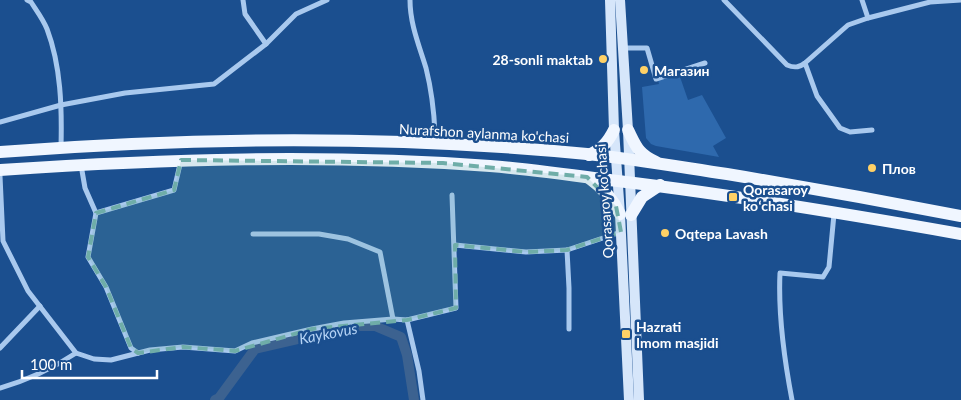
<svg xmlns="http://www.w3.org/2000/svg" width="961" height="400" font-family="Lato,sans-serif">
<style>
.green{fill:#2e69ad}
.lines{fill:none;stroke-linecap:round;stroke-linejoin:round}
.canal{stroke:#3c6290;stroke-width:10}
.street{stroke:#a9c9ee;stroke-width:5}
.secondary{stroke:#d6e6fa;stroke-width:10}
.primary{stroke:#f0f6ff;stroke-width:12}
.marked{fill:#6fada8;fill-opacity:0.2;stroke:#6fada8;stroke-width:4;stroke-dasharray:10 6;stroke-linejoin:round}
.poi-dot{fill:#ffd166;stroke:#1b4f8f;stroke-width:2}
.labels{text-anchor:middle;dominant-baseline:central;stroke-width:5;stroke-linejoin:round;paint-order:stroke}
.poi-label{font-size:14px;font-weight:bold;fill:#fff;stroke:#1b4f8f;text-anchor:start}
.street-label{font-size:14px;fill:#fff;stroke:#1b4f8f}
.water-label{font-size:15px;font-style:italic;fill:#b5d3f5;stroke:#1b4f8f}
</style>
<rect width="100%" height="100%" fill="#1b4f8f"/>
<path class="green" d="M679 74 688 100 702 95 726 138 713 146 719 157 656 146 651 144 646 138 642 87 659 84 658 80Z"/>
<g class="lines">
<path class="canal" d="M215 400 219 398 255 349 355 326H375L401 337 407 355 414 400"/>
<g class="street">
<path d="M27 0 31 2C36 10 43 19 47 29 61 66 62 108 61 147"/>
<path d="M243 0 245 14 266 44"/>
<path d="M410 0C410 24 419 45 426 68 431 88 434 111 435 133"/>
<path d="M724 0 787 65C794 68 799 68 805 63L848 25 868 18 930 2 961 0"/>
<path d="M862 0 868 18"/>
<path d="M622 48H647L656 79 705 63"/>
<path d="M805 63 817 96 840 128 850 132 872 130"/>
<path d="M0 122 61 105 125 93 214 84 266 44 296 14 327 0"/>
<path d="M81 165 85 188 96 213 88 257 106 287 131 348 138 353"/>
<path d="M0 176 3 241 28 291 76 353"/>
<path d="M96 213 174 190 181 160"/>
<path d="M253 234H319L348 239 380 252 393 319"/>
<path d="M455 245 526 252 567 250 621 232"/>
<path d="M567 250 569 288V329"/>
<path d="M407 320 419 371 423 400"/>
<path d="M0 348 40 306"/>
<path d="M0 388C28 380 52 369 76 353L94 359 111 360 150 350 183 347 235 351 252 343 312 329 344 323 393 319 407 320 456 308 452 195"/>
<path d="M792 400C784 358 778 315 780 273L823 277 829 267 834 214"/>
</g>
<g class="secondary">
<path d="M610 0 614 130 620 214 629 400"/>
<path d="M620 0 628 130 639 400"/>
</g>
<g class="primary">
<path d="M628 130C636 146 638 154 656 162"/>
<path d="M0 152C195 137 393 135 587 154 634 159 680 167 727 174 805 187 883 201 961 216"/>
<path d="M589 155C602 149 608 142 614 130"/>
<path d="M0 170C163 159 327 154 490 166 527 169 564 174 601 179 722 193 842 213 961 234"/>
<path d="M589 178C603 188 613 199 620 214"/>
<path d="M631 215 642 197 660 185"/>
</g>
</g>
<path class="marked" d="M181 160 443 163 587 177 616 206 621 232 567 250 526 252 455 245 456 308 407 320 312 329 235 351 183 347 138 353 131 348 106 287 88 257 96 213 174 190Z"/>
<g class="poi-dot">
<circle cx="603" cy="59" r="5"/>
<circle cx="644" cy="70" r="5"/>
<circle cx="872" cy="168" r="5"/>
<rect x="728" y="192" width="10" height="10" rx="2.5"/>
<circle cx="665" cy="233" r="5"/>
<rect x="621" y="329" width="10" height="10" rx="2.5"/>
</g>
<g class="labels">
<g class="poi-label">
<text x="593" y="59" text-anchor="end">28-sonli maktab</text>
<text x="654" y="70">Магазин</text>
<text x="882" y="168">Плов</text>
<text x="743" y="189">Qorasaroy<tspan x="743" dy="16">koʻchasi</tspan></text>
<text x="675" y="233">Oqtepa Lavash</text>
<text x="636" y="326">Hazrati<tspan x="636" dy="16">Imom masjidi</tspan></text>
</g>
<g class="street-label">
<text transform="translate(484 133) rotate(3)">Nurafshon aylanma ko'chasi</text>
<text transform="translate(604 201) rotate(-94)">Qorasaroy ko'chasi</text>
</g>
<g class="water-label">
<text transform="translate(328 333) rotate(-11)">Kaykovus</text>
</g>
</g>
<path d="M22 370v8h135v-8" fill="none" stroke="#ffffff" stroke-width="2.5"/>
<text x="30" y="370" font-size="15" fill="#ffffff" stroke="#1b4f8f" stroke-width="4" paint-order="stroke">100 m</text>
</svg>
